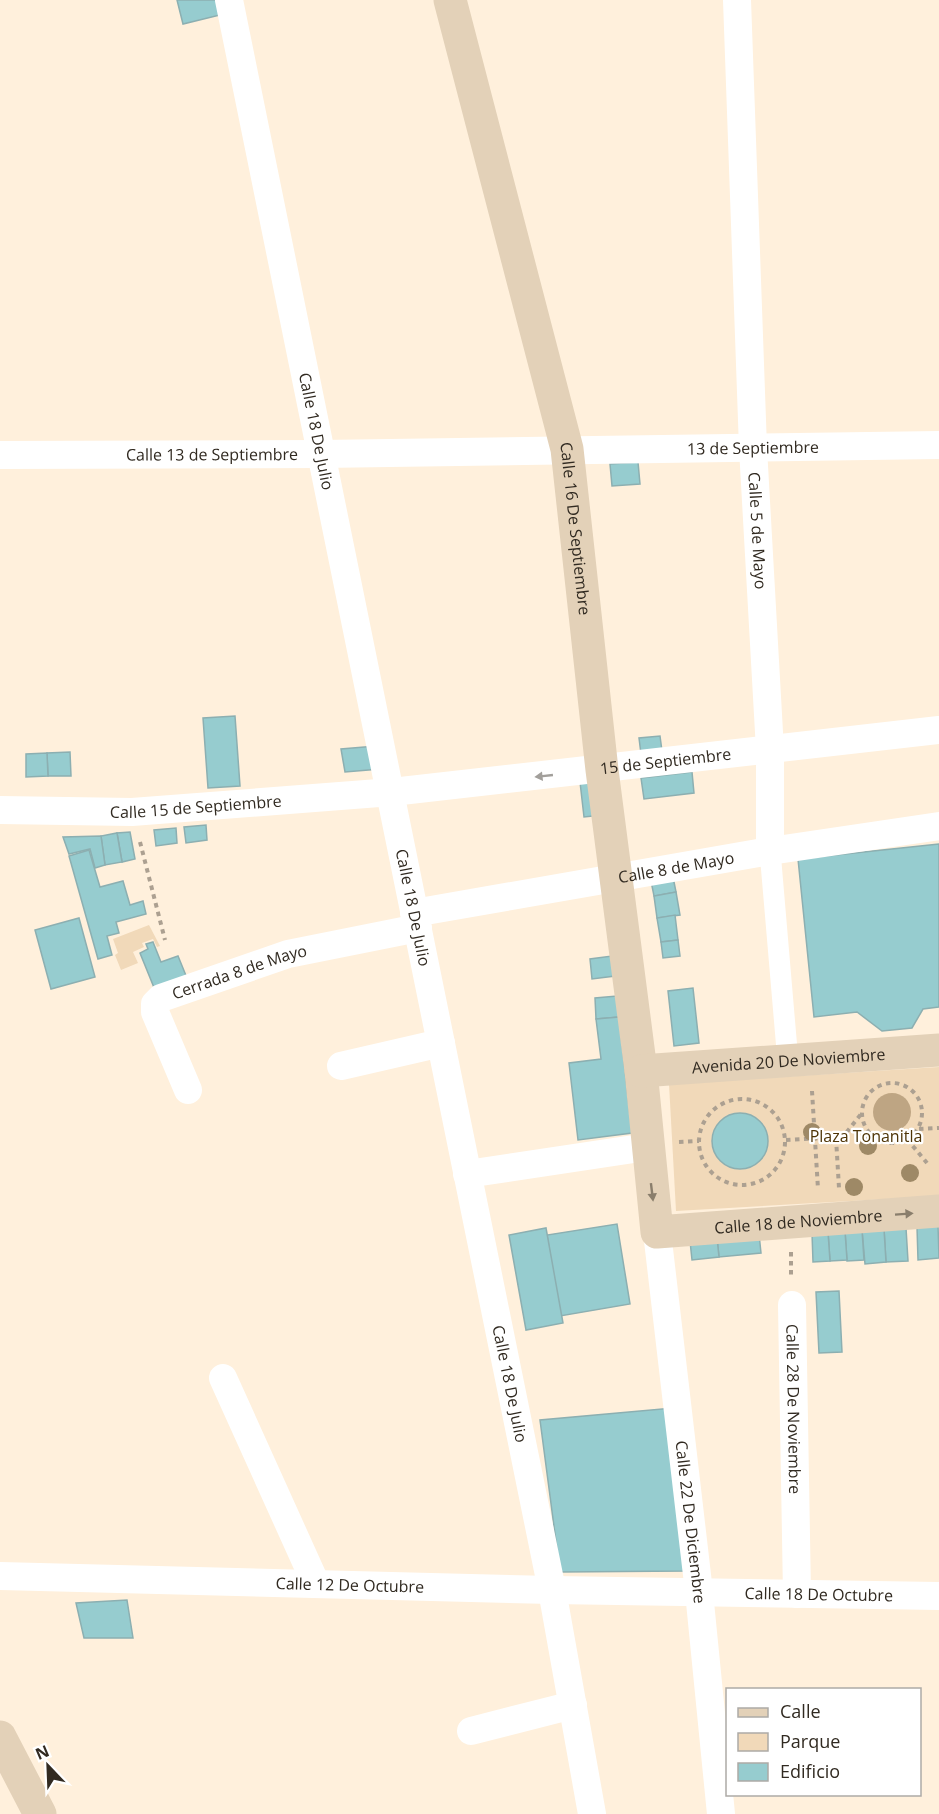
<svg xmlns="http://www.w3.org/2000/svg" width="939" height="1814" font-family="'Open Sans',sans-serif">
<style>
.green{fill:#f1d9b9}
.water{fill:#bea583}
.building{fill:#96cccf;stroke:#8cafb1;stroke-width:1.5}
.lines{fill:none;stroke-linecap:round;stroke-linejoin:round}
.path{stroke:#aca091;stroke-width:4;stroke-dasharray:4.5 4.5;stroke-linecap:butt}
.pedestrian{stroke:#fff;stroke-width:21}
.minor{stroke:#fff;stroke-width:28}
.secondary{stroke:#e3d1b8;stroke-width:33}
.tree{fill:#9e8966}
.oneway{fill:#a29f9b}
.oneway2{fill:#8a7e6c}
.labels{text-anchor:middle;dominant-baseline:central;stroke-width:4.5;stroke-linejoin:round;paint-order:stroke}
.street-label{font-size:16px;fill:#312a21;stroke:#fff}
.park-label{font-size:16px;fill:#4e3406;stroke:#fff}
</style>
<rect width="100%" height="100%" fill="#fff0dc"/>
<g class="green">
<path d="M149 925 160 946 157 947 153 939 142 943 144 947 133 952 138 963 121 970 115 955 118 953 113 939Z"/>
<path d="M939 1067V1196L676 1211 669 1084Z"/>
</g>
<circle class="water" cx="892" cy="1112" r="19"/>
<g class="building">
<path d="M177 0H220L224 14 183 24Z"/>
<path d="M638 462 640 484 612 486 610 464Z"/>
<path d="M235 716 240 786 208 788 203 718Z"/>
<path d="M660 736 662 751 641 754 639 738Z"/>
<path d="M376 746 380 769 345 772 341 749Z"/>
<path d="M70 752 71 776H48L47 753Z"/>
<path d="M47 753 48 776 26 777V754Z"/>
<path d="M692 772 694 793 644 799 641 778Z"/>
<path d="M598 781 602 815 584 817 580 782Z"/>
<path d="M206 825 207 840 186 843 184 827Z"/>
<path d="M176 828 177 843 156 846 154 830Z"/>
<path d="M130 832 135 859 122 862 117 833Z"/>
<path d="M117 833 122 862 105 865 101 836Z"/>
<path d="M101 836 105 865 95 868 90 849 69 854 63 837Z"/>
<path d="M939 844V1007L923 1009 912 1028 882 1031 857 1012 814 1017 798 859Z"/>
<path d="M89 850 100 887 123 881 130 905 143 901 146 914 116 922 119 933 107 936 112 955 98 959 69 856Z"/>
<path d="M673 877 676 892 654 896 651 881Z"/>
<path d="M676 892 680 915 657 918 654 896Z"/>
<path d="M675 915 678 940 661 942 657 918Z"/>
<path d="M79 918 95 977 51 989 35 930Z"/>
<path d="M678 940 680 956 663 958 661 942Z"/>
<path d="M153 942 161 962 178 956 187 978 155 990 140 953 148 949 146 944Z"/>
<path d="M612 956 615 976 592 979 590 959Z"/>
<path d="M693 988 699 1043 674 1046 668 991Z"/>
<path d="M617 996 619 1017 596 1019 595 998Z"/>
<path d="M619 1017 632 1133 578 1140 569 1063 601 1059 596 1019Z"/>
<circle cx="740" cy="1141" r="28"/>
<path d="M617 1224 630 1304 560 1316 547 1235Z"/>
<path d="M938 1225 939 1258 918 1260 917 1227Z"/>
<path d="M546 1228 563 1323 526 1330 509 1235Z"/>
<path d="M906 1228 908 1261 886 1262 884 1229Z"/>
<path d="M884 1229 886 1262 865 1264 862 1230Z"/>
<path d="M862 1230 864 1260 847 1261 845 1231Z"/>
<path d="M845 1231 847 1260 830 1261 828 1232Z"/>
<path d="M828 1232 830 1261 813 1262 812 1233Z"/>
<path d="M759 1234 761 1253 719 1257 717 1238Z"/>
<path d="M717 1238 719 1257 692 1260 690 1241Z"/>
<path d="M839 1291 842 1352 819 1353 816 1292Z"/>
<path d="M673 1408 686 1571 560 1572 540 1420Z"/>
<path d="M127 1600 133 1638H84L76 1603Z"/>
</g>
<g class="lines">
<g class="path">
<path d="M140 842 165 940"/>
<circle cx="892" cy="1113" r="30"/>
<path d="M812 1091 818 1189"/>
<circle cx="742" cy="1142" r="43"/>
<path d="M919 1129 939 1128"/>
<path d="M836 1138 839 1188"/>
<path d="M907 1139 927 1163"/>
<path d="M786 1140 843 1137 861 1114"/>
<path d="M679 1142 699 1141"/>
<path d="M791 1252V1275"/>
</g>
<path class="pedestrian" d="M770 851 788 1062"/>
<g class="minor">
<path id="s1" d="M229 0 552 1590 592 1814"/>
<path id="s2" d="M737 0 753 448 770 750V851"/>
<path id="s3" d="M0 455 321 454 939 445"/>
<path id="s4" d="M0 810 132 812 392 792 939 730"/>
<path id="s5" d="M414 913 770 851 939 826"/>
<path d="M341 1066 441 1043"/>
<path id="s6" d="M188 1090 155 1012V1004L161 998 288 954 418 928"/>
<path d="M467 1174 647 1147"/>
<path id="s7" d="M657 1232 699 1592 721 1814"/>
<path id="s8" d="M792 1305 797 1594"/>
<path d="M223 1378 316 1584"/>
<path id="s9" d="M0 1576 552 1590 939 1596"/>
<path d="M471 1731 573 1705"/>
</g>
<g class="secondary">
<path id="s10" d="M450 0 567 449 602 770 641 1071 657 1232 939 1211"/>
<path id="s11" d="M641 1071 939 1050"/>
<path d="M0 1737 40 1814"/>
</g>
</g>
<g class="tree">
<circle cx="812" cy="1132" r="9"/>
<circle cx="868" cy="1146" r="9"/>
<circle cx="910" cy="1173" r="9"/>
<circle cx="854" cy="1187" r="9"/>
</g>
<defs><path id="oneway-solid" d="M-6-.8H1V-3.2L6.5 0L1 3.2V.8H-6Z" transform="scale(1.5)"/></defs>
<use class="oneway" href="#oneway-solid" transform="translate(544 776) rotate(174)"/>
<g class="oneway2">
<use href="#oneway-solid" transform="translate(652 1192) rotate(83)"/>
<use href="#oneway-solid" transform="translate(904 1214) rotate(-4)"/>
</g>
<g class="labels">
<g class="street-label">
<text stroke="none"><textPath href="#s1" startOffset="440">Calle 18 De Julio</textPath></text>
<text stroke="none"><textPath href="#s3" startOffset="753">13 de Septiembre</textPath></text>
<text stroke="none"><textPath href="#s3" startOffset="212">Calle 13 de Septiembre</textPath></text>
<text stroke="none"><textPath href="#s10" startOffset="544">Calle 16 De Septiembre</textPath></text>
<text stroke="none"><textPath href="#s2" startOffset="531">Calle 5 de Mayo</textPath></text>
<text stroke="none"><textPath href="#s4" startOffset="668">15 de Septiembre</textPath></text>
<text stroke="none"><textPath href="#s4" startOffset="196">Calle 15 de Septiembre</textPath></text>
<text stroke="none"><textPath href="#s5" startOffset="266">Calle 8 de Mayo</textPath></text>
<text stroke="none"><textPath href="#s1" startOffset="926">Calle 18 De Julio</textPath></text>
<text stroke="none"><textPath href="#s6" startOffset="184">Cerrada 8 de Mayo</textPath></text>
<text stroke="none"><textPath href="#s11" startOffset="148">Avenida 20 De Noviembre</textPath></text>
<text stroke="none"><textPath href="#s10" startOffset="1394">Calle 18 de Noviembre</textPath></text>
<text stroke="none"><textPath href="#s1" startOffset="1412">Calle 18 De Julio</textPath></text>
<text stroke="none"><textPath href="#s8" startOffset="104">Calle 28 De Noviembre</textPath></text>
<text stroke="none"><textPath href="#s7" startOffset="292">Calle 22 De Diciembre</textPath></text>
<text stroke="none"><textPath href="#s9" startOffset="350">Calle 12 De Octubre</textPath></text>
<text stroke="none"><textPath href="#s9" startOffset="819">Calle 18 De Octubre</textPath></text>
</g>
<g class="park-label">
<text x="866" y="1136">Plaza Tonanitla</text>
</g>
</g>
<rect x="726" y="1688" width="195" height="108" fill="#ffffff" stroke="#adaaa6" stroke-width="1.5"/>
<rect x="738" y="1708" width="30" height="9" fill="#e3d1b8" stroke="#adaaa6" stroke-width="1.5"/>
<text x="780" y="1718" font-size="18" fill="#312a21">Calle</text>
<rect x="738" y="1733" width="30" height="18" fill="#f1d9b9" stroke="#adaaa6" stroke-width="1.5"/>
<text x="780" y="1748" font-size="18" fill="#312a21">Parque</text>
<rect x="738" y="1763" width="30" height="18" fill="#96cccf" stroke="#adaaa6" stroke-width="1.5"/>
<text x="780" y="1778" font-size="18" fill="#312a21">Edificio</text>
<g transform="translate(48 1766) rotate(337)" stroke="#ffffff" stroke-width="4.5" paint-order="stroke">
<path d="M0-4.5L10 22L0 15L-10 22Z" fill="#312a21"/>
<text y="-9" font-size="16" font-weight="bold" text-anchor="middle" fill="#312a21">N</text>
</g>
</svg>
